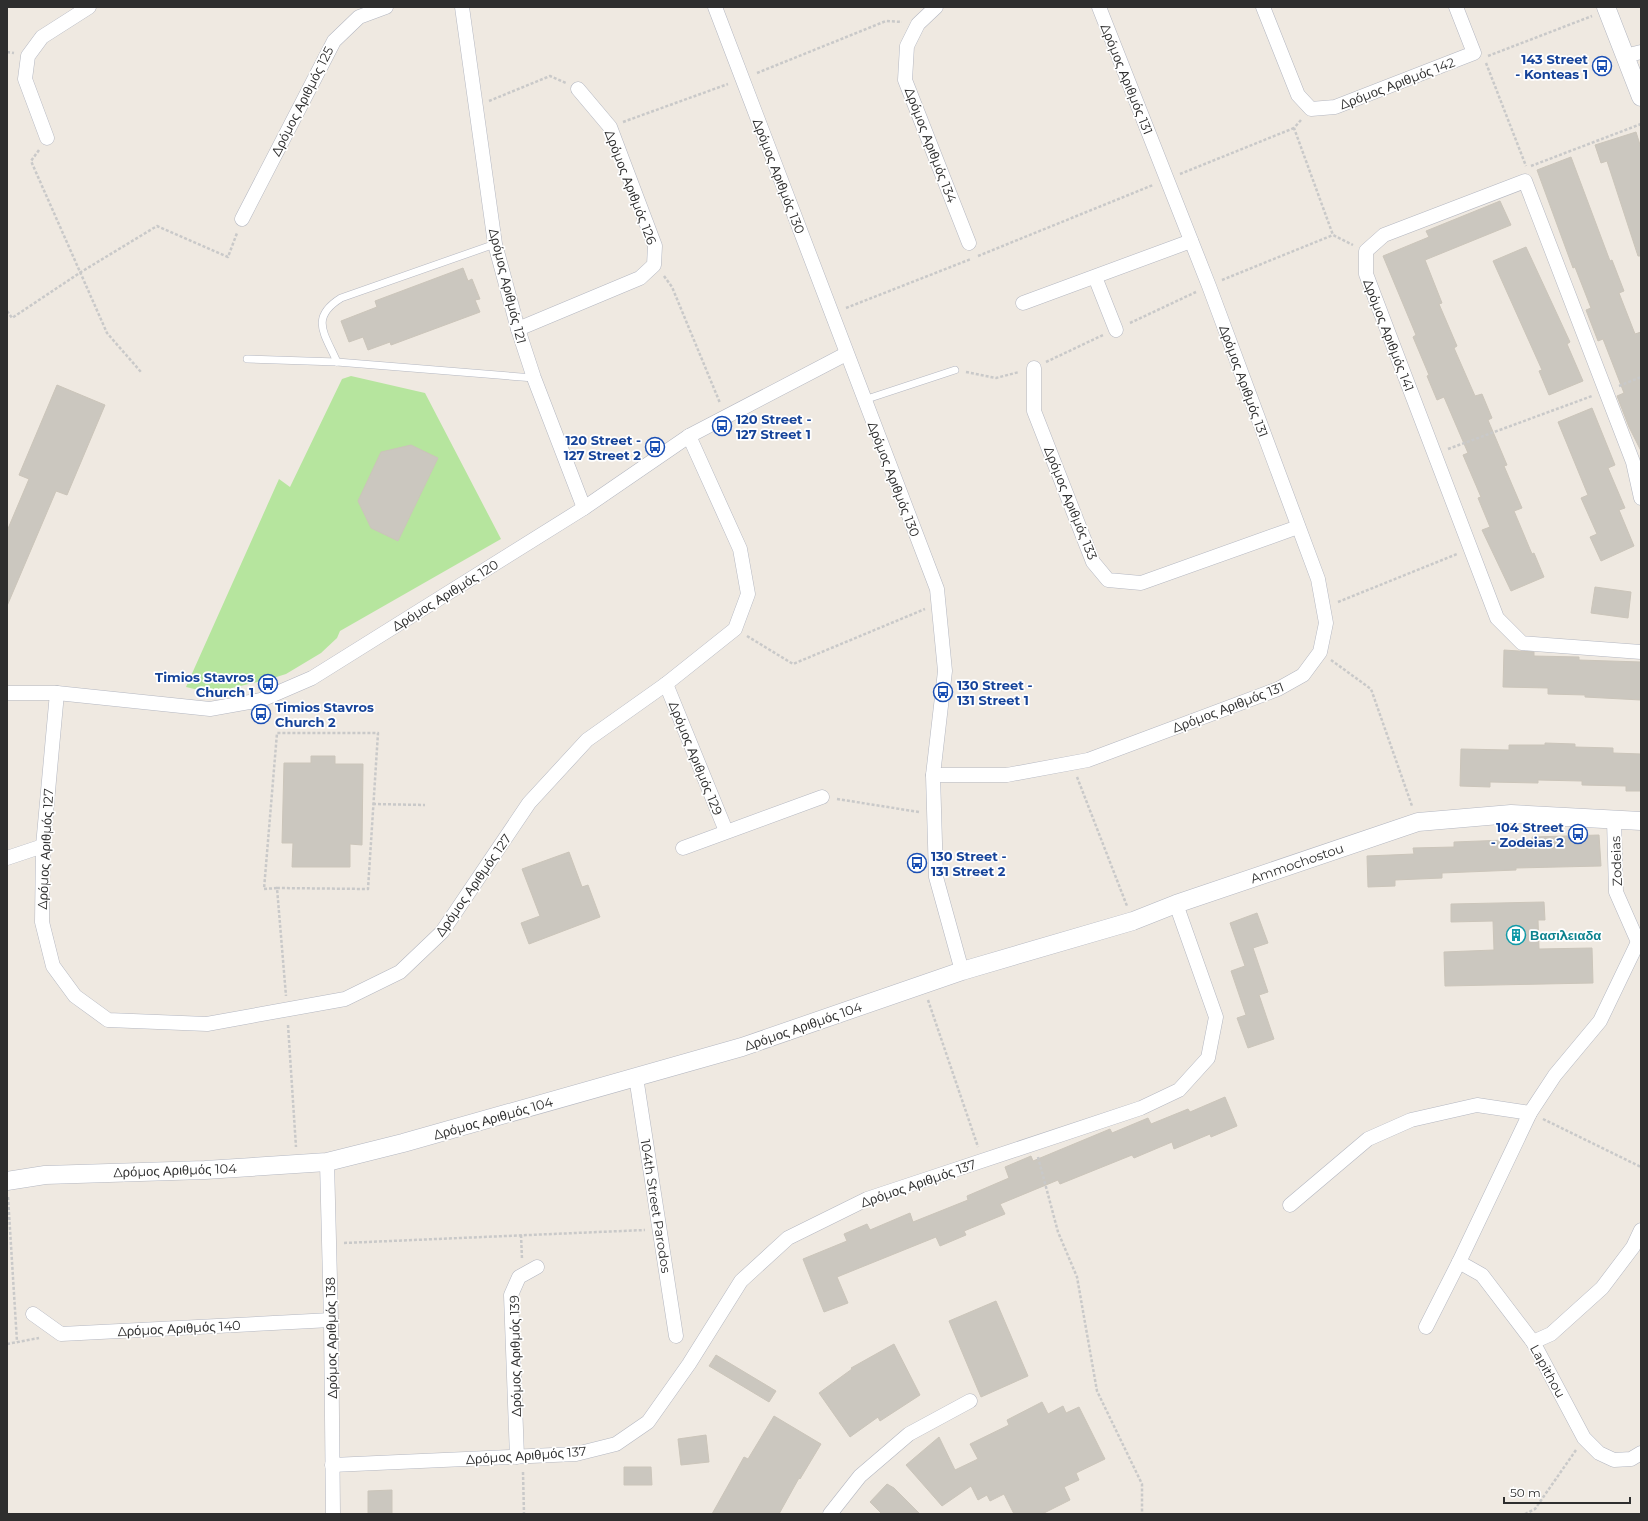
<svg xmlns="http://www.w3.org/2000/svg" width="1648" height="1521" font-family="Montserrat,sans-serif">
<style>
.green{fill:#b6e59e}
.building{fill:#cbc7bf;stroke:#cbc5ba}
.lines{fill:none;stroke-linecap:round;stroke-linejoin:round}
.service-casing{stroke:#b4b7c1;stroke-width:8}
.minor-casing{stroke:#b4b7c1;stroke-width:15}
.tertiary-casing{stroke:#b4b7c1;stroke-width:19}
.path{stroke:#c9c9c9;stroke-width:2.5;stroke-dasharray:3 2;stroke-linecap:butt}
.service{stroke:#fff;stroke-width:7}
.minor{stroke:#fff;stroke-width:14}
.tertiary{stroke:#fff;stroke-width:18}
.labels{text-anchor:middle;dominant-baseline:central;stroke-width:3.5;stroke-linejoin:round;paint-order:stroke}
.transit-label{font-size:13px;font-weight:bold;fill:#164399;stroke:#fff;text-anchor:end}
.street-label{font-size:13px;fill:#2e2e2e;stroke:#fff}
.culture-label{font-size:13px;font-weight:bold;fill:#0d838f;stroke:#fff;text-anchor:start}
</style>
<rect width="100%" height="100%" fill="#efe9e1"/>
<path class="green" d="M351 376 425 393 501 539 340 631 337 638 321 653 286 674 270 679 224 690 207 692 186 687 279 479 290 487 342 379Z"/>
<g class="building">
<path d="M1636 132 1641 148V256H1638L1607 161 1601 163 1595 145Z"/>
<path d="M1571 157 1610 261 1612 260 1624 291 1619 293 1635 334 1641 332V451L1629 427 1617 396 1624 393 1603 339 1598 341 1586 310 1591 308 1575 267 1573 268 1537 170Z"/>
<path d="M1500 201 1511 225 1425 260 1442 303 1439 304 1457 346 1454 348 1475 396 1482 394 1492 418 1488 420 1507 465 1504 466 1522 508 1514 511 1532 554 1534 553 1544 577 1511 591 1482 530 1490 527 1478 498 1481 497 1463 455 1468 453 1444 397 1437 400 1427 376 1429 375 1413 337 1416 335 1383 256 1429 237 1426 231Z"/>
<path d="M1526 247 1570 342 1567 344 1583 381 1549 395 1539 371 1542 370 1493 261Z"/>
<path d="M463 268 468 281 472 279 480 299 475 300 480 312 391 345 390 342 368 350 363 337 349 342 341 321 377 307 375 301Z"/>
<path d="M57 385 105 405 67 495 56 491 7 606V531L29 479 19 475Z"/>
<path d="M1592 408 1615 465 1608 468 1625 508 1619 510 1634 546 1601 561 1590 537 1597 534 1581 498 1588 495 1558 422Z"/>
<path d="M411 445 438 458 398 541 371 528 358 501 381 452Z"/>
<path d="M1595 587 1631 592 1628 618 1591 613Z"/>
<path d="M1504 650 1534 652V656L1579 657V660L1641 662V700L1585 697V695L1548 694V688L1503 687Z"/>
<path d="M1545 743 1575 744V747L1613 748V753L1641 754V791H1626V786L1582 785V781L1538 780V783L1490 782V787L1460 786 1461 749 1509 750V745H1545Z"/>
<path d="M311 756H335V764H363L362 845 350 844V867H292L293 843H282L284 763H311Z"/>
<path d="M1599 835 1601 866 1516 868V870L1442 873V878L1395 880V886L1368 887 1367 856 1414 854 1413 848 1454 847V842L1532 839V837Z"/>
<path d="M569 852 582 887 588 885 600 917 529 944 521 923 540 916 522 869Z"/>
<path d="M1544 902 1545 920H1538L1539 949 1592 948 1593 983 1445 986 1444 952 1494 950 1493 921 1451 922V904Z"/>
<path d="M1257 913 1268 943 1253 948 1268 992 1259 995 1274 1039 1248 1048 1237 1018 1246 1015 1231 971 1245 966 1230 923Z"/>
<path d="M1225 1097 1237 1126 1211 1137 1210 1134 1174 1149 1172 1142 1134 1158 1132 1155 1060 1184 1058 1180 1000 1204 1005 1214 964 1231 966 1235 940 1246 936 1237 837 1277 848 1303 824 1312 803 1259 847 1241 844 1234 867 1224 870 1230 910 1213 913 1222 968 1200 967 1196 1009 1178 1005 1167 1031 1156 1033 1161 1110 1129 1112 1133 1148 1118 1151 1124 1188 1109 1190 1112Z"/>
<path d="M996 1301 1028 1376 981 1397 949 1321Z"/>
<path d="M894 1344 920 1395 880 1421 878 1417 850 1437 819 1393 852 1369 851 1368Z"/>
<path d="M716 1355 776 1391 769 1402 709 1366Z"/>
<path d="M1042 1402 1048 1414 1063 1406 1066 1413 1079 1407 1105 1459 1076 1473 1079 1480 1064 1487 1070 1500 1042 1514H1014L1004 1494 990 1501 987 1495 978 1500 971 1486 942 1506 906 1465 939 1437 955 1470 978 1459 970 1444 1009 1425 1007 1420Z"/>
<path d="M774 1416 821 1444 800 1479 799 1478 779 1514H712L744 1457 748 1459Z"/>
<path d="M706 1435 709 1462 681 1465 678 1439Z"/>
<path d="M624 1467H651L652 1485H624Z"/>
<path d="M887 1484 894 1488 920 1514H882L870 1502Z"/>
<path d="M392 1490V1514H368V1491Z"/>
</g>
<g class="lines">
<g class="service-casing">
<g id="service">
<path d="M247 359 337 362 534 378"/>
<path d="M337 362C325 334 309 318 341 298L495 244"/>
<path d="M864 400 955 370"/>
</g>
</g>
<g class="minor-casing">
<g id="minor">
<path d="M462 7 495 244 518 329 534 378 584 508"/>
<path d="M715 7 937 589 945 671 933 775 936 877 962 971"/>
<path d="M936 7 918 24 907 46 905 80 969 243"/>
<path d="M1263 7 1298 95 1311 109 1335 107 1474 53 1456 7"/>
<path d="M1625 56 1641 52"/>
<path d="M47 138 25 79 28 56 42 37 89 7"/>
<path d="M242 219 334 41 359 17 386 7"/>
<path d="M1095 277 1116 330"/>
<path d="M1023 303 1191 241"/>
<path d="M518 329 640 278 654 265 655 246 610 127 578 89"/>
<path d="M1034 368V411L1093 562 1108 580 1141 583 1298 527"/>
<path d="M1641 498 1633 462 1525 181 1384 235 1366 251V274L1497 618 1522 643 1641 652"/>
<path d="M666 684 726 831"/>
<path d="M7 693H57L210 709 261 700 312 678 584 508 689 436 846 354"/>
<path d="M57 693 43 846 42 922 53 966 75 996 108 1020 207 1024 345 999 400 972 442 932 529 803 587 740 666 684 735 629 748 594 740 549 689 436"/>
<path d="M933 775H1007L1088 760 1278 689 1303 675 1320 652 1326 623 1318 579 1209 286 1099 7"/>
<path d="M1614 820 1616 892 1638 942 1641 945"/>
<path d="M683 848 822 797"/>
<path d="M7 858 43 846"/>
<path d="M636 1077 676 1336"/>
<path d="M327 1162 331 1320 333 1514"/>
<path d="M1290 1205 1368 1139 1411 1120 1477 1105 1530 1113"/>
<path d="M1459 1262 1482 1275 1533 1342 1584 1438 1599 1453 1614 1460 1631 1459 1641 1453"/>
<path d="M33 1314 61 1334 331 1320"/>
<path d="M1426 1327 1459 1262 1530 1113 1555 1075 1600 1021 1638 942"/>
<path d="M1533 1342 1551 1334 1602 1288 1633 1247 1641 1230"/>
<path d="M517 1457 511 1295 519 1277 537 1267"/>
<path d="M332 1465 576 1454 616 1444 648 1422 689 1364 741 1281 788 1238 867 1199 1141 1108 1179 1090 1208 1058 1216 1017 1176 904"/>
<path d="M830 1514 860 1476 909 1434 970 1401"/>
</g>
</g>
<g class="tertiary-casing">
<g id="tertiary">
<path d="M1606 7 1641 97"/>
<path d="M7 1181 45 1175 205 1170 327 1162 403 1143 742 1047 962 971 1133 921 1176 904 1418 822 1511 814 1641 821"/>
</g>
</g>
<g class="path">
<path d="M7 52 14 53"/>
<path d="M1488 56 1592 16"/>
<path d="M1486 63 1526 166"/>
<path d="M757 73 886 21 902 22"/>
<path d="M489 101 550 76 566 83"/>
<path d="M1301 120 1294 128 1333 235 1353 245"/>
<path d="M623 122 728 84"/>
<path d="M39 150 31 161 107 333 141 372"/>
<path d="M1531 166 1641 124"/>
<path d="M1180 174 1294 128"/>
<path d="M978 256 1153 185"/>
<path d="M664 276 672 287 720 403"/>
<path d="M1222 280 1333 235"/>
<path d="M846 308 971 259"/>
<path d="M7 311 12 318 81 272 157 226 228 257 237 233"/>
<path d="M1130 323 1196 292"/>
<path d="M1046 362 1103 335"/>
<path d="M966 372 996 378 1019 372"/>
<path d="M1619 386 1641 377"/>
<path d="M1448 449 1592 396"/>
<path d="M1338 602 1457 554"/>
<path d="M747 636 793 664 925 609"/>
<path d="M1331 660 1371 689 1412 806"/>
<path d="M1077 777 1127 906"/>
<path d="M837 799 919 812"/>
<path d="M373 804 425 805"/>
<path d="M277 888 264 889 277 733H378L368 889 277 888 286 996"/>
<path d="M928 1000 978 1147"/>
<path d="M288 1025 296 1147"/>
<path d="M1543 1119 1641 1167"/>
<path d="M1038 1157 1058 1232 1077 1277 1097 1391 1142 1484V1514"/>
<path d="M8 1197 17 1342"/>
<path d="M521 1235 522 1259"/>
<path d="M344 1243 645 1230"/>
<path d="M7 1344 39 1338"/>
<path d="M523 1472 524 1514"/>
<path d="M1525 1514 1535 1509 1576 1450"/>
</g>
<use href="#service" class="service"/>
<use href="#minor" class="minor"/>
<use href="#tertiary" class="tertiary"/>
</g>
<defs>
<g id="bus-ring" transform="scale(1)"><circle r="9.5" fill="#fff" stroke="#1a4fb4" stroke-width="1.5"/><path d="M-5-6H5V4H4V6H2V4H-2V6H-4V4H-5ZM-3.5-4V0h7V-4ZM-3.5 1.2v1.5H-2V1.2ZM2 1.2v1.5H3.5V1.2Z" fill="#1a4fb4"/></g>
<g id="building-ring" transform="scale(1)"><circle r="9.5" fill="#fff" stroke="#0f9aa8" stroke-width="1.5"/><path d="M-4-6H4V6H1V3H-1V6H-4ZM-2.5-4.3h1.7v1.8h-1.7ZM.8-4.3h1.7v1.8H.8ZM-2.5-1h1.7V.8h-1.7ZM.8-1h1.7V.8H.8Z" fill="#0f9aa8"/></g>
</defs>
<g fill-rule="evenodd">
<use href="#bus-ring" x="1602" y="66"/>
<use href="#bus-ring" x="722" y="426"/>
<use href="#bus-ring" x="655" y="447"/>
<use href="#bus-ring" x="268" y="684"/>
<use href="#bus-ring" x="943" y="692"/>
<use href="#bus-ring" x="261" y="714"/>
<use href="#bus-ring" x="1578" y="834"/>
<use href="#bus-ring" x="917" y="863"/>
<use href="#building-ring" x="1516" y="935"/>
</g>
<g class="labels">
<g class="transit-label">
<text x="1588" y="59">143 Street<tspan x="1588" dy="15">- Konteas 1</tspan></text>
<text x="736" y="419" text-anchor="start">120 Street -<tspan x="736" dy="15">127 Street 1</tspan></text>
<text x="641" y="440">120 Street -<tspan x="641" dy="15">127 Street 2</tspan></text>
<text x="254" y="677">Timios Stavros<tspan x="254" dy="15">Church 1</tspan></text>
<text x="957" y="685" text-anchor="start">130 Street -<tspan x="957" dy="15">131 Street 1</tspan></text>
<text x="275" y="707" text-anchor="start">Timios Stavros<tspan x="275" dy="15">Church 2</tspan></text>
<text x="1564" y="827">104 Street<tspan x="1564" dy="15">- Zodeias 2</tspan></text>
<text x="931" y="856" text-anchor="start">130 Street -<tspan x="931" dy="15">131 Street 2</tspan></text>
</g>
<g class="street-label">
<text transform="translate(1127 79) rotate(68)">Δρόμος Αριθμός 131</text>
<text transform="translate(1397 83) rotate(-21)">Δρόμος Αριθμός 142</text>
<text transform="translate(302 101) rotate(-63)">Δρόμος Αριθμός 125</text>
<text transform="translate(931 145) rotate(69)">Δρόμος Αριθμός 134</text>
<text transform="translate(779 176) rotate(69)">Δρόμος Αριθμός 130</text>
<text transform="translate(631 187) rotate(69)">Δρόμος Αριθμός 126</text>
<text transform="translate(508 286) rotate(76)">Δρόμος Αριθμός 121</text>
<text transform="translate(1389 335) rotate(69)">Δρόμος Αριθμός 141</text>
<text transform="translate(1244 381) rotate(70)">Δρόμος Αριθμός 131</text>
<text transform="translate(894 479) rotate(69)">Δρόμος Αριθμός 130</text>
<text transform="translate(1071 503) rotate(68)">Δρόμος Αριθμός 133</text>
<text transform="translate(445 595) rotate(-32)">Δρόμος Αριθμός 120</text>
<text transform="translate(1228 707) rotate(-21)">Δρόμος Αριθμός 131</text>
<text transform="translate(696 758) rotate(68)">Δρόμος Αριθμός 129</text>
<text transform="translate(45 849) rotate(-87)">Δρόμος Αριθμός 127</text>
<text transform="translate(1616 861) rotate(-92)">Zodeias</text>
<text transform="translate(1297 863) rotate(-19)">Ammochostou</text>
<text transform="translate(473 885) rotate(-55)">Δρόμος Αριθμός 127</text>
<text transform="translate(803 1026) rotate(-19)">Δρόμος Αριθμός 104</text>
<text transform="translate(493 1118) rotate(-16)">Δρόμος Αριθμός 104</text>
<text transform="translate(175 1170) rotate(-2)">Δρόμος Αριθμός 104</text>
<text transform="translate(918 1183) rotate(-19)">Δρόμος Αριθμός 137</text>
<text transform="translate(656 1206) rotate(81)">104th Street Parodos</text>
<text transform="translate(179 1328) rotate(-3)">Δρόμος Αριθμός 140</text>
<text transform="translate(331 1338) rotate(-91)">Δρόμος Αριθμός 138</text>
<text transform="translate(515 1356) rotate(-91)">Δρόμος Αριθμός 139</text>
<text transform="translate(1548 1371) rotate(61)">Lapithou</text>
<text transform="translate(526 1455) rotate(-4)">Δρόμος Αριθμός 137</text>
</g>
<g class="culture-label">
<text x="1530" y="935">Βασιλειαδα</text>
</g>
</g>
<rect width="1648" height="1521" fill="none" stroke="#2e2e2e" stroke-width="16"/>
<path d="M1504 1497v6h126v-6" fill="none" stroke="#2e2e2e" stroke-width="2"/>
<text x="1510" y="1497" font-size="12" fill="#2e2e2e" stroke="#ffffff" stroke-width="3" paint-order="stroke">50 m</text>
</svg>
